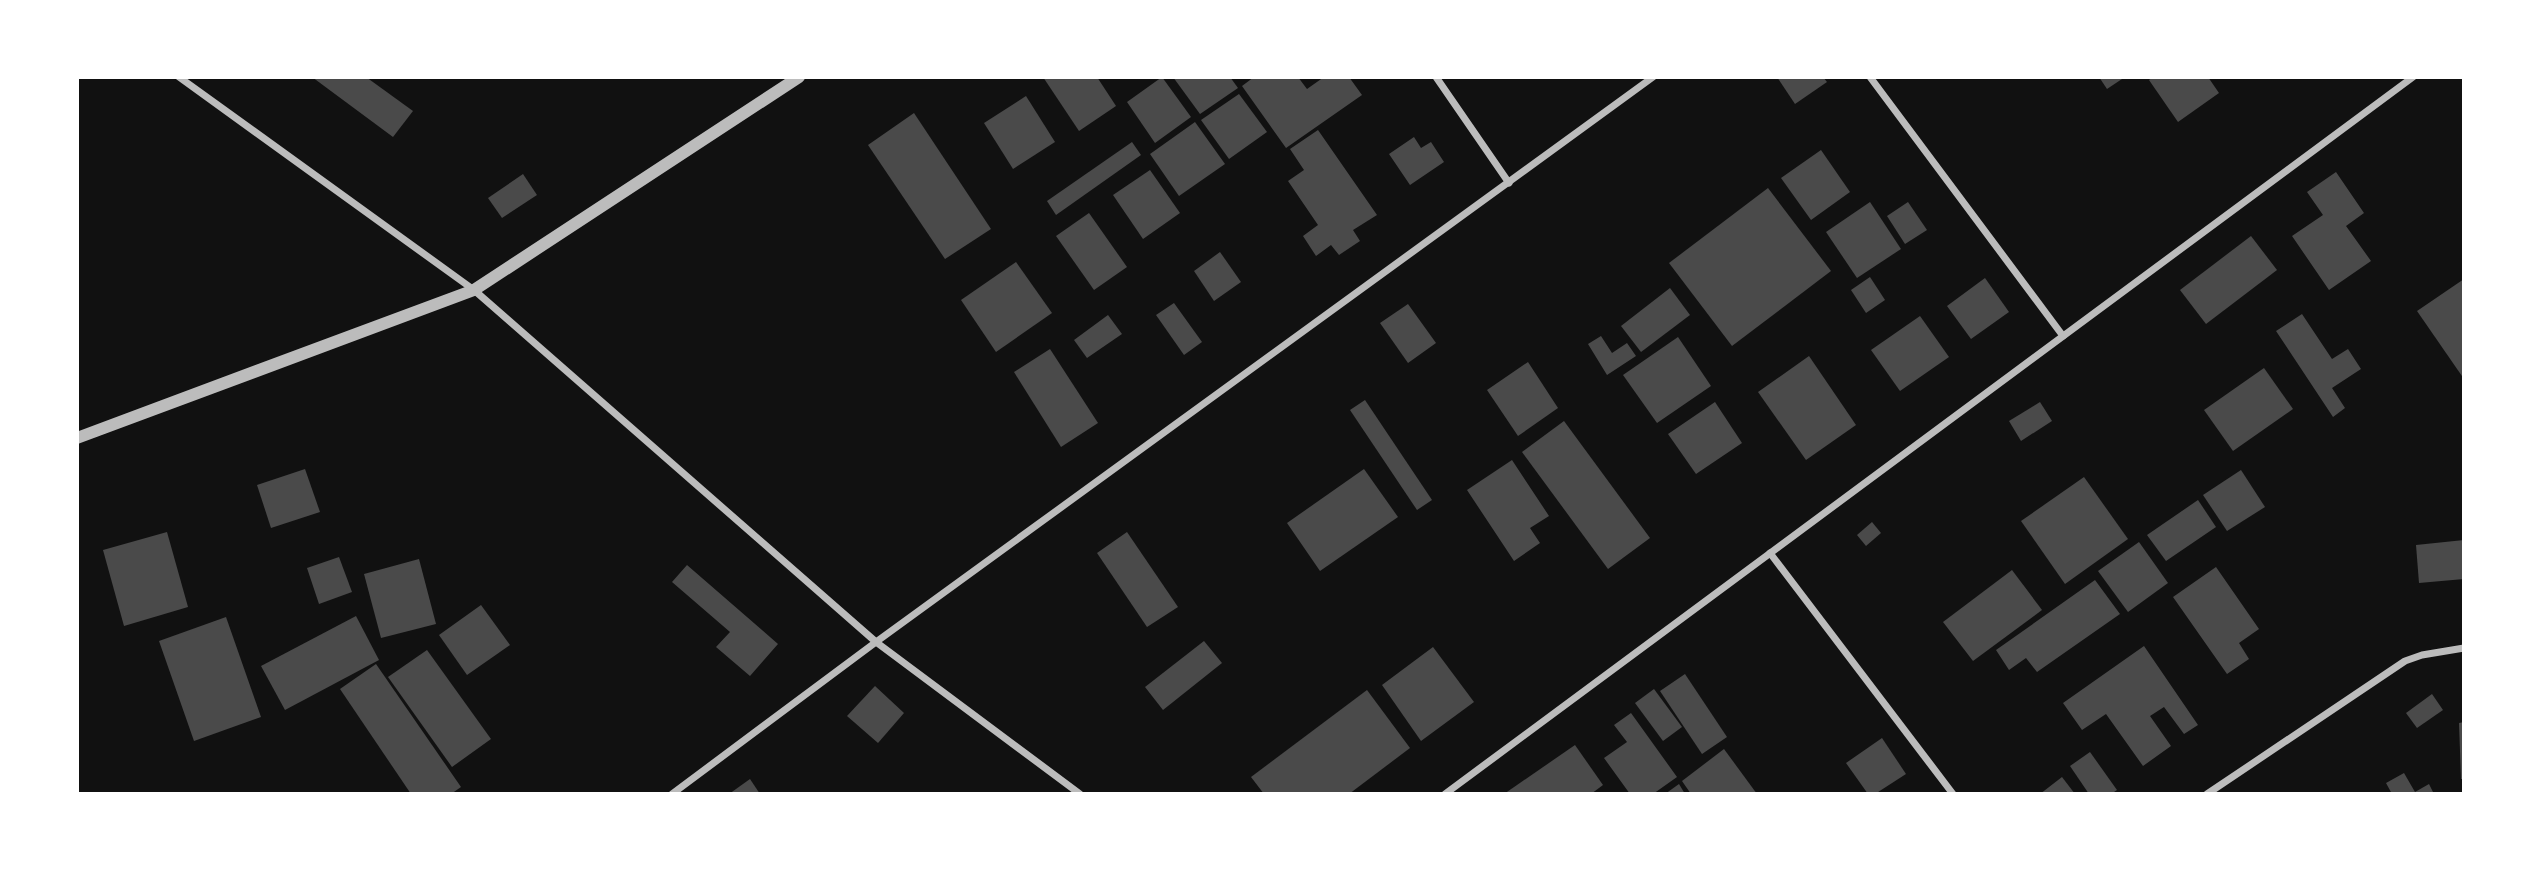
<svg xmlns="http://www.w3.org/2000/svg" width="2541" height="871" font-family="'DM Sans',sans-serif">
<style>
.building{fill:#4a4a4a}
.lines{fill:none;stroke-linecap:round;stroke-linejoin:round}
.minor{stroke:#bcbcbc;stroke-width:7}
.tertiary{stroke:#bcbcbc;stroke-width:12}
</style>
<rect width="100%" height="100%" fill="#111"/>
<g class="building">
<path d="M312 77H366L413 111 393 137Z"/>
<path d="M1043 77H1097L1116 106 1079 131Z"/>
<path d="M1162 77 1191 117 1155 143 1127 102Z"/>
<path d="M1173 77H1230L1238 88 1200 114Z"/>
<path d="M1254 77H1298L1307 89 1324 77H1349L1362 95 1286 148 1242 86Z"/>
<path d="M1777 77H1823L1827 82 1795 104Z"/>
<path d="M2099 77H2125L2107 89Z"/>
<path d="M2153 77H2208L2219 93 2178 122 2149 80Z"/>
<path d="M1239 94 1267 132 1229 159 1201 120Z"/>
<path d="M1026 96 1055 142 1013 169 984 123Z"/>
<path d="M914 113 991 229 945 259 868 145Z"/>
<path d="M1195 122 1225 164 1179 196 1150 154Z"/>
<path d="M1318 130 1377 215 1353 230 1360 241 1339 255 1331 245 1316 256 1303 236 1318 225 1288 181 1304 170 1290 149Z"/>
<path d="M1414 137 1421 148 1431 142 1444 162 1410 185 1389 154Z"/>
<path d="M1132 142 1141 155 1056 215 1047 201Z"/>
<path d="M1821 150 1850 192 1811 220 1781 178Z"/>
<path d="M1150 170 1180 213 1143 239 1113 195Z"/>
<path d="M2336 172 2364 213 2346 226 2371 261 2329 290 2292 236 2323 215 2307 192Z"/>
<path d="M523 174 537 195 502 218 488 198Z"/>
<path d="M1768 188 1831 271 1732 346 1669 263Z"/>
<path d="M1870 202 1901 249 1857 278 1826 232Z"/>
<path d="M1908 202 1927 230 1905 244 1887 216Z"/>
<path d="M1089 213 1127 267 1094 290 1056 236Z"/>
<path d="M2251 236 2277 270 2206 324 2180 290Z"/>
<path d="M1220 252 1241 282 1214 301 1194 271Z"/>
<path d="M1016 262 1052 313 996 352 961 300Z"/>
<path d="M1870 277 1885 300 1866 313 1851 290Z"/>
<path d="M1985 278 2009 312 1971 339 1947 306Z"/>
<path d="M2464 279V379L2417 311Z"/>
<path d="M1670 288 1690 315 1641 352 1621 326Z"/>
<path d="M1174 303 1202 342 1184 355 1156 315Z"/>
<path d="M1408 304 1436 343 1408 363 1380 323Z"/>
<path d="M2302 314 2332 359 2348 349 2361 369 2332 388 2345 408 2333 417 2276 331Z"/>
<path d="M1108 315 1122 334 1087 358 1074 340Z"/>
<path d="M1920 316 1949 357 1900 391 1871 350Z"/>
<path d="M1601 336 1612 353 1627 343 1636 356 1607 375 1588 344Z"/>
<path d="M1678 337 1711 386 1657 423 1623 375Z"/>
<path d="M1050 349 1098 423 1061 447 1014 372Z"/>
<path d="M1809 356 1856 425 1806 460 1758 392Z"/>
<path d="M1528 362 1558 408 1518 436 1487 390Z"/>
<path d="M2264 368 2293 409 2233 451 2204 410Z"/>
<path d="M1365 400 1432 500 1417 510 1350 410Z"/>
<path d="M1715 402 1742 443 1696 474 1668 434Z"/>
<path d="M2040 402 2052 421 2021 441 2009 421Z"/>
<path d="M1564 421 1650 538 1608 569 1522 452Z"/>
<path d="M1512 460 1549 516 1530 528 1540 543 1514 561 1467 490Z"/>
<path d="M305 469 320 512 271 528 257 485Z"/>
<path d="M1364 469 1398 517 1320 571 1287 523Z"/>
<path d="M2241 470 2265 507 2227 531 2203 495Z"/>
<path d="M2084 477 2128 539 2065 584 2021 521Z"/>
<path d="M2198 500 2216 527 2166 561 2147 535Z"/>
<path d="M1872 522 1881 533 1866 546 1857 535Z"/>
<path d="M167 532 188 607 124 626 103 550Z"/>
<path d="M1127 532 1178 607 1147 627 1097 553Z"/>
<path d="M2464 540V579L2419 583 2416 545Z"/>
<path d="M2139 542 2168 583 2128 612 2098 571Z"/>
<path d="M339 557 352 592 319 604 307 568Z"/>
<path d="M419 559 436 624 381 638 364 574Z"/>
<path d="M687 565 778 644 750 676 716 647 730 632 672 582Z"/>
<path d="M2216 567 2259 629 2239 643 2249 659 2227 674 2173 597Z"/>
<path d="M2012 570 2042 610 1973 661 1943 622Z"/>
<path d="M2095 580 2120 614 2037 672 2026 658 2009 670 1996 650Z"/>
<path d="M481 605 510 645 467 675 439 635Z"/>
<path d="M356 616 379 660 285 710 261 666Z"/>
<path d="M226 617 261 717 194 741 159 641Z"/>
<path d="M1204 641 1222 663 1163 710 1145 687Z"/>
<path d="M2144 646 2198 725 2184 734 2164 707 2150 716 2171 746 2143 766 2106 714 2082 730 2063 703Z"/>
<path d="M1433 647 1474 702 1421 741 1382 685Z"/>
<path d="M427 650 491 739 452 767 388 677Z"/>
<path d="M376 664 461 787 451 794H411L340 689Z"/>
<path d="M1685 674 1727 737 1702 754 1660 691Z"/>
<path d="M875 686 904 713 878 743 847 716Z"/>
<path d="M1654 689 1682 727 1663 741 1635 703Z"/>
<path d="M1367 690 1410 748 1349 794H1264L1251 777Z"/>
<path d="M2432 694 2443 710 2417 728 2406 713Z"/>
<path d="M1631 713 1677 777 1653 794H1630L1604 758 1627 742 1614 725Z"/>
<path d="M2464 722V779H2461L2459 723Z"/>
<path d="M1882 738 1906 774 1875 794H1868L1846 763Z"/>
<path d="M1575 745 1603 785 1591 794H1504Z"/>
<path d="M1724 749 1757 794H1691L1682 781Z"/>
<path d="M2090 752 2117 790 2111 794H2089L2070 766Z"/>
<path d="M2404 773 2415 792 2429 784 2434 794H2392L2386 783Z"/>
<path d="M2062 777 2075 794H2040Z"/>
<path d="M750 779 760 794H729Z"/>
<path d="M1679 784 1685 794H1665Z"/>
</g>
<g class="lines">
<g class="minor">
<path d="M179 77 474 290 876 642 1080 794"/>
<path d="M1436 77 1509 183"/>
<path d="M1870 77 2063 336"/>
<path d="M1770 553 1953 794"/>
<path d="M672 794 876 642 1653 77"/>
<path d="M1445 794 2413 77"/>
<path d="M2207 794 2405 661 2422 655 2464 648"/>
</g>
<path class="tertiary" d="M77 438 474 290 799 77"/>
</g>
<rect width="2541" height="871" fill="none" stroke="#ffffff" stroke-width="158"/>
</svg>
